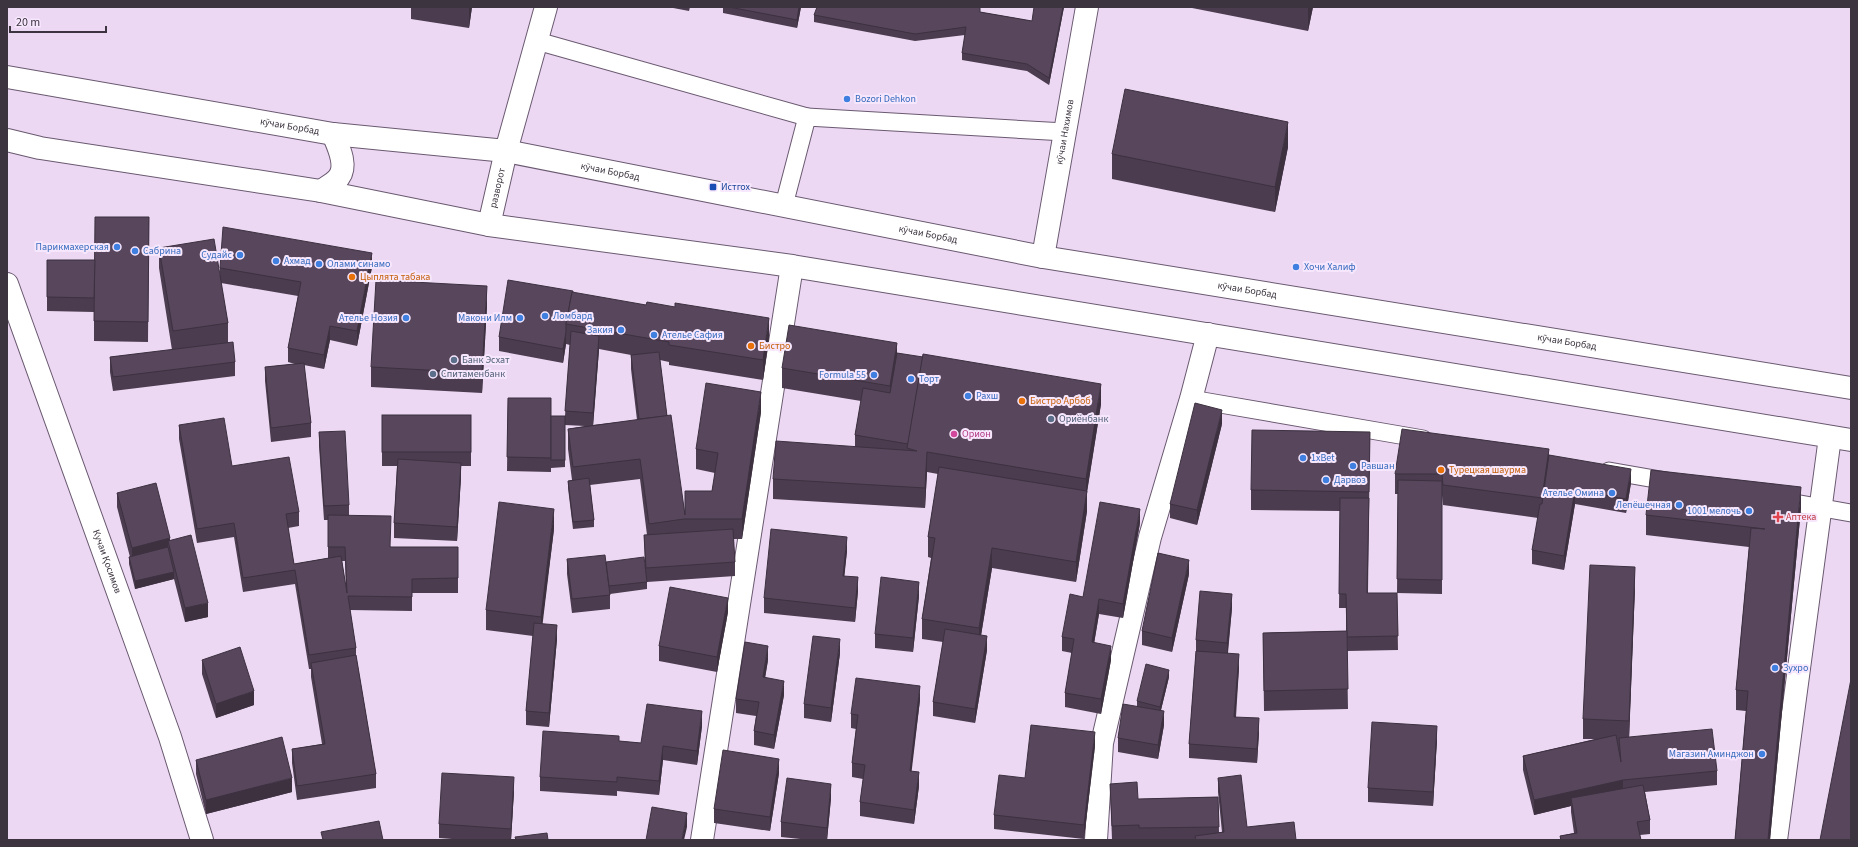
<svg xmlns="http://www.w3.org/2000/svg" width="1858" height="847" font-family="'Source Sans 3',sans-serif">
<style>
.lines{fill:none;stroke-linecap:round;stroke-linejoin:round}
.lane-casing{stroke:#6a5970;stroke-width:19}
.street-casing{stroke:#6a5970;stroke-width:24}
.secondary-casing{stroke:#6a5970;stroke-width:24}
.lane{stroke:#fff;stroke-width:17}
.street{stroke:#fff;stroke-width:22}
.secondary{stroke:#fff;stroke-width:22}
.wall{fill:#4b3c4f;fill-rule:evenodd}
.shaded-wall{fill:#3d3140}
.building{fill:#57465c;stroke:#3d3140}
.shop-dot{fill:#3f7fe0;stroke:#f7e7fd;stroke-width:1.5}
.transit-dot{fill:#1a4fb4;stroke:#f7e7fd;stroke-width:1.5}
.food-dot{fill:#e8710a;stroke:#f7e7fd;stroke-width:1.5}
.service-dot{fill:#5c6f8a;stroke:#f7e7fd;stroke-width:1.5}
.hotel-dot{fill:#d1479c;stroke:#f7e7fd;stroke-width:1.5}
.health-dot{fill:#e0444e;stroke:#f7e7fd;stroke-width:1.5}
.labels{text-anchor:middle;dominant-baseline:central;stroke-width:4;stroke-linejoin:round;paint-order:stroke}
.shop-label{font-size:10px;fill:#366cbe;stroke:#f7e7fd;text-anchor:start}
.street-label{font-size:10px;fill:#3c343f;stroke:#f7e7fd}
.transit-label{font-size:10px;fill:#164399;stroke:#f7e7fd;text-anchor:start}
.food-label{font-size:10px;fill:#c56008;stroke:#f7e7fd;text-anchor:start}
.service-label{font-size:10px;fill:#4e5e75;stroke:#f7e7fd;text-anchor:start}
.hotel-label{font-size:10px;fill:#b23c85;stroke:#f7e7fd;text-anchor:start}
.health-label{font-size:10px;fill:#be3a42;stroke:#f7e7fd;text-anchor:start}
</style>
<rect width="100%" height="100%" fill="#ecd8f3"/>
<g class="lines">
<g class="lane-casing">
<g id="lane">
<path d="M537 41 807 117"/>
<path d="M784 205 807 117 1065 132"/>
<path d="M1191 399 1423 439"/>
<path d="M1609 471 1672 482"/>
<path d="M1778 500 1851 513"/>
</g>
</g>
<g class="street-casing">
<g id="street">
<path id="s1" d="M489 225 506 151 546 7"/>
<path id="s2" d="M1043 257 1087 7"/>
<path d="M702 840 792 266"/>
<path d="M1096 840 1102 743 1150 537 1191 399 1208 334"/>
<path d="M1776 840 1830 437"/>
</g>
</g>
<g class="secondary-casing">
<g id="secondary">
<path id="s3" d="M7 77 333 134 506 151 1043 257 1851 388"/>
<path d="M7 140 40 148 321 191 489 225 792 266 1851 440"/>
<path d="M321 191C327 187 336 182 339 177 348 165 338 146 333 134"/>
<path id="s4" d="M7 284 170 737 202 840"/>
</g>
</g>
<use href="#lane" class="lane"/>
<use href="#street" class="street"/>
<use href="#secondary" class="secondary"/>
</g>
<g class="wall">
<path d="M411 7H472L469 28 411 19Z"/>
<path d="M668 7H690L689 11Z"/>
<path d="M723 7H801L797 28 723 13Z"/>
<path d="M1064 7 1049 85 1027 71 962 60V53L965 35 915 41 814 22V15L980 12 1032 21Z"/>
<path d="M1187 7H1313L1308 31Z"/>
<path d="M1288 147 1275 212 1112 179V154Z"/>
<path d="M149 217 148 342 94 341V312L47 311V260H95Z"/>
<path d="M159 248 220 276V268L372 267 357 346 330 340 324 369 304 365 311 423V437L271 442 265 381V367L295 364 288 362V348L298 296 221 283 228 323V343L235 362V376L113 391 110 372V357L172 350 159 268Z"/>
<path d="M573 293 769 338 763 380 669 365V362L660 360 667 416 685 515 712 491 715 473 696 469V449L761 412 742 539H733L735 562V576L647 582V589L610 594V609L572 613 567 574V559L606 562 645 567 644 535H647L640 479 590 485 594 520V527L573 529 568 488V481L572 480 568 449V429L585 426 565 425V467L551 468V472L507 471 508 398 551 416H565L570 345 566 344 563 363 499 351V337ZM599 349 631 355V369L637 420 593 425Z"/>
<path d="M487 306 482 393 371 387V367Z"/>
<path d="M897 353 1101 404 1087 491V511L1076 582 992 568 981 635 987 650 975 723 933 716V702L943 642 922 639V619L931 558 928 557V537L938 474 927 472 925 508 773 499V479L855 447V435L861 401 782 388V368Z"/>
<path d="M382 415H471V466H461V477L457 541 394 538V523L397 466H382Z"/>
<path d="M1222 424 1197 525 1170 518V504Z"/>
<path d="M179 425 232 466 299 512V526L288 528 294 564 328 558V520H324L319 446V432L349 505V515L391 547H458V593H412V611L350 610 356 648V655L376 774V788L297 800 292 763V749L322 744 311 677V669H309L295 584 243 592 234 537 197 543 179 439ZM342 561H345L346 588Z"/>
<path d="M1370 432 1368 593H1397L1398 494H1395V474L1549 455 1631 483 1626 513 1575 504 1564 570 1532 564V550L1538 518 1443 505 1442 495V594L1397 593 1398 650 1347 651 1348 709 1264 711 1263 633 1346 631V608H1339L1340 511 1251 510V490Z"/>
<path d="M117 493 170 540 208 617 185 622 174 579 135 589 129 564V557H130L117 507Z"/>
<path d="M1801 508 1770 840H1735L1746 711 1736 710V690L1749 547 1646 535V515Z"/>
<path d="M1140 523 1123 618 1099 614 1094 643 1111 660 1101 714 1065 707V693L1072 653 1062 651V637L1083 597Z"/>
<path d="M554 529 542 623 557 639 549 727 526 725V711L533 636 486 630V610Z"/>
<path d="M847 551 844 576 858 591 855 622 764 613V598Z"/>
<path d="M1189 574 1172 652 1142 645V631Z"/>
<path d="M1635 587 1629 737 1717 771V785L1645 792 1650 820V834L1640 835 1641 840H1560V836L1574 833 1571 812V806L1534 815 1523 770V756L1595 739H1583V719Z"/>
<path d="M919 596 913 652 875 648V634Z"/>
<path d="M1232 608 1228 653 1239 668 1236 717 1259 732 1257 763 1189 758V744L1196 651V640Z"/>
<path d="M728 612 717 672 659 661V646Z"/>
<path d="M840 653 831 722 804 718V704Z"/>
<path d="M202 660 254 705 216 718 202 674Z"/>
<path d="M768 660 765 677 784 695 774 749 754 745V731L756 716 736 713V699Z"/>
<path d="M1169 677 1161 710 1164 725 1158 759 1118 752V738L1137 706V701Z"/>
<path d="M920 700 911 771 919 786 914 824 860 816V802L863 779 852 777V763L856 729 851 728V714Z"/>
<path d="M702 726 697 765 663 760 659 795 617 791V796L540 791V777L619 741 641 743Z"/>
<path d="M1437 740 1433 806 1368 802V788Z"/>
<path d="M1095 746 1084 839 994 829V815L1025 778Z"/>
<path d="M196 760 292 792 206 814 196 774Z"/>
<path d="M779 773 770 831 714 823V809Z"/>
<path d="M1218 778 1247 827 1296 840H1139V839L1112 840 1110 784 1138 799 1218 797 1219 832H1222L1218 792Z"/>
<path d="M514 791 511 840H465L439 838V824Z"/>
<path d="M831 798 827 840H810L781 837V822Z"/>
</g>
<g class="shaded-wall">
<path d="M469 7H472L469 28Z"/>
<path d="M799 7H801L797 28V20Z"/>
<path d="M1063 7H1064L1049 85V78Z"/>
<path d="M1308 7H1313L1308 31Z"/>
<path d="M1288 122V147L1275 212V187Z"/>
<path d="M372 253V267L357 346V331Z"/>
<path d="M487 286V306L482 393V373Z"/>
<path d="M769 318V338L763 380V360Z"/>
<path d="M330 326V340L324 369V355Z"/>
<path d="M566 332V344L563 363V349Z"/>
<path d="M599 336V350L593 427V413Z"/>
<path d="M897 343V364L890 407V386Z"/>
<path d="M1101 384V404L1086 499V479Z"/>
<path d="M761 392V412L742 539V519Z"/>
<path d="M1222 410V424L1197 525V510Z"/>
<path d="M1549 449V469L1542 518V498Z"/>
<path d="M927 452V472L925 508V488Z"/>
<path d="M461 463V477L457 541V527Z"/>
<path d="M1631 469V483L1626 513V499Z"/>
<path d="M1801 487V508L1770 840H1768Z"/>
<path d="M1575 490V504L1564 570V556Z"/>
<path d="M1087 491V511L1076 582V562Z"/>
<path d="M554 509V529L541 637V617Z"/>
<path d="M1140 509V523L1123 618V604Z"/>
<path d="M847 537V551L843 590V576Z"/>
<path d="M170 538V550L168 541V552L132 562V548Z"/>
<path d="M992 548V568L979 648V628Z"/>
<path d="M1189 560V574L1172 652V638Z"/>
<path d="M1635 567V587L1629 741V721Z"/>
<path d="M174 572V579L135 589V581Z"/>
<path d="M858 577V591L855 622V608Z"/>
<path d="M919 582V596L913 652V638Z"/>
<path d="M1232 594V608L1227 658V643Z"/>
<path d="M728 598V612L717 672V657Z"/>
<path d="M1099 599V614L1092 656V642Z"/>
<path d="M208 603V617L185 622V608Z"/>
<path d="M557 625V639L549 727V713Z"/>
<path d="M987 636V650L975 723V709Z"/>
<path d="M840 639V653L831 722V708Z"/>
<path d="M768 646V660L763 691V677Z"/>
<path d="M1111 646V660L1101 714V699Z"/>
<path d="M1239 654V668L1234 731V717Z"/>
<path d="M1169 670V677L1160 714V707Z"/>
<path d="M784 681V695L774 749V735Z"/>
<path d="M920 686V700L910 785V771Z"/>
<path d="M254 691V705L216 718V704Z"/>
<path d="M702 711V726L697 765V751Z"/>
<path d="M1164 711V725L1158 759V745Z"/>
<path d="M1259 718V732L1257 763V749Z"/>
<path d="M1437 726V740L1433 806V792Z"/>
<path d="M1095 732V746L1084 839V825Z"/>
<path d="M663 746V760L659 795V781Z"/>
<path d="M779 759V773L770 831V817Z"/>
<path d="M919 772V786L914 824V810Z"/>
<path d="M514 777V791L511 840V829Z"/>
<path d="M292 778V792L206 814V800Z"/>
<path d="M1623 780V794L1571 798V806L1534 815V800Z"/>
<path d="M831 784V798L827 840V828Z"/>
<path d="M687 813V827L684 840H682Z"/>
</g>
<g class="building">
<path d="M729 7H799L797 20Z"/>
<path d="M817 7H980V12L1032 21 1034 7H1063L1049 78 1027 64 962 53 966 27 915 34 814 15Z"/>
<path d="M1125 89 1288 122 1275 187 1112 154Z"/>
<path d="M95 217H149L148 322 94 321Z"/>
<path d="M223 227 372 253 357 331 330 326 324 355 288 348 301 282 220 268Z"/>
<path d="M214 239 228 323 173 331 159 248Z"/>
<path d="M47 260H95L94 298 47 297Z"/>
<path d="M376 280 487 286 482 373 371 367Z"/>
<path d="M508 280 573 291V292H572L566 324V332L563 349 499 337Z"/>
<path d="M572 292 646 305 647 302 675 307V303L769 318 763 360 669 345V342L566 324Z"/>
<path d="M789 325 897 343 890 386 782 368Z"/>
<path d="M571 331 599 336 593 413 565 411Z"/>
<path d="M233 342 235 362 113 377 110 357Z"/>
<path d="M659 352 667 416 639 419 631 355Z"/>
<path d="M897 353 923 357 908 444 855 435 863 388 890 393Z"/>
<path d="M923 354 1101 384 1086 479 927 452 925 488 773 479 776 441 917 451 907 448Z"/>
<path d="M304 363 311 423 271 428 265 367Z"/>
<path d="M706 383 761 392 742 519H684L649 524 640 459 573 467 568 429 671 415 685 515V491H712L718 453 696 449Z"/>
<path d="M508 398H551V458L507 457Z"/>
<path d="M1195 403 1222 410 1197 510 1170 504Z"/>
<rect x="382" y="415" width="89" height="37"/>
<rect x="551" y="416" width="14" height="44"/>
<path d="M224 418 232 466 289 457 299 512 286 514 294 564 341 556 347 593 345 547H328V515L391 516 390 547H458V578L412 579V597L348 596 356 648 309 655 295 570 243 578 234 523 197 529 179 425Z"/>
<path d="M1402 429 1549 449 1542 498 1443 485 1442 474H1395Z"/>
<path d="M1252 430 1370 432 1369 492 1251 490Z"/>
<path d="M345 431 349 505 324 506 319 432Z"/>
<path d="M1549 455 1631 469 1626 499 1575 490 1564 556 1532 550 1540 504H1542Z"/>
<path d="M398 459 461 463 457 527 394 523Z"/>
<path d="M939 467 1087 491 1076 562 992 548 979 628 922 619 935 538 928 537Z"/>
<path d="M1651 470 1801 487 1768 840H1735L1748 691 1736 690 1751 528 1765 529 1646 515Z"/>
<path d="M589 478 594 520 573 522 568 481Z"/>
<path d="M1398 480 1442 481V580L1397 579Z"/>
<path d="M156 483 170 538 132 548 117 493Z"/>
<path d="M1340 498H1369L1367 593H1397L1398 636 1347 637 1346 594H1339Z"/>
<path d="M499 502 554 509 541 617 486 610Z"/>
<path d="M1100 502 1140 509 1123 604 1099 599 1092 642 1111 646 1101 699 1065 693 1074 639 1062 637 1070 594 1083 597Z"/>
<path d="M733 529 735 562 646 568 644 535Z"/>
<path d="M771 529 847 537 843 576 858 577 855 608 764 598Z"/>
<path d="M191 535 208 603 185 608 168 541Z"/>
<path d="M168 547 174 572 135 581 129 557Z"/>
<path d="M1158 553 1189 560 1172 638 1142 631Z"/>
<path d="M605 555 610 595 572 599 567 559Z"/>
<path d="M644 557 647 582 609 586 606 562Z"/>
<path d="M1590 565 1635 567 1629 721 1583 719Z"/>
<path d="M881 577 919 582 913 638 875 634Z"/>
<path d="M670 587 728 598 717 657 659 646Z"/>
<path d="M1200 591 1232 594 1227 643 1196 640Z"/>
<path d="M534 623 557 625 549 713 526 711Z"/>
<path d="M945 629 987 636 975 709 933 702Z"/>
<path d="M1347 631 1348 689 1264 691 1263 633Z"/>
<path d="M813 636 840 639 831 708 804 704Z"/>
<path d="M745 642 768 646 763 677 784 681 774 735 754 731 759 702 736 699Z"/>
<path d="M240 647 254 691 216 704 202 660Z"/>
<path d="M1196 651 1239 654 1234 717 1259 718 1257 749 1189 744Z"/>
<path d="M356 655 376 774 297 786 292 749 325 744 311 663Z"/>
<path d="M1146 664 1169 670 1160 707 1137 701Z"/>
<path d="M856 678 920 686 910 771 919 772 914 810 860 802 865 765 852 763 858 715 851 714Z"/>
<path d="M1851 679V840H1820Z"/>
<path d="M647 704 702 711 697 751 663 746 659 781 617 777V782L540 777 543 731 619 736V741L641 743Z"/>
<path d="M1123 704 1164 711 1158 745 1118 738Z"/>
<path d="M1372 722 1437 726 1433 792 1368 788Z"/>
<path d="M1031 725 1095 732 1084 825 994 815 999 775 1025 778Z"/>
<path d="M1712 729 1717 771 1623 780 1534 800 1523 756 1616 735 1621 762 1619 738Z"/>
<path d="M282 737 292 778 206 800 196 760Z"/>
<path d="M723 750 779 759 770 817 714 809Z"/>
<path d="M442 773 514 777 511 829 439 824Z"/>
<path d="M1241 775 1247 827 1294 822 1296 840H1196L1195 836 1224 832 1218 778Z"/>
<path d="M787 778 831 784 827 828 781 822Z"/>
<path d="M1137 782 1138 799 1218 797 1219 827 1139 828V825L1112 826 1110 784Z"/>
<path d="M1643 785 1650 820 1637 822 1641 840H1561L1560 836 1577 833 1571 798Z"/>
<path d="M652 807 687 813 682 840H646Z"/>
<path d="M379 821 383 840H323L321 832Z"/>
<path d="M547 833 548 840H516L515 837Z"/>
</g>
<g class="shop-dot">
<circle cx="847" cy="99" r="4"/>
<circle cx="117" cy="247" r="4"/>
<circle cx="135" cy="251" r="4"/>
<circle cx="240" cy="255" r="4"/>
<circle cx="276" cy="261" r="4"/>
<circle cx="319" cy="264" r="4"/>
<circle cx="1296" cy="267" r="4"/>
<circle cx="545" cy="316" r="4"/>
<circle cx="406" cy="318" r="4"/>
<circle cx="520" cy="318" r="4"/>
<circle cx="621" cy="330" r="4"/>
<circle cx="654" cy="335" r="4"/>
<circle cx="874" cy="375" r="4"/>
<circle cx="911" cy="379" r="4"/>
<circle cx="968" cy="396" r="4"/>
<circle cx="1303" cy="458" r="4"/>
<circle cx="1353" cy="466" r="4"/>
<circle cx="1326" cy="480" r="4"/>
<circle cx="1612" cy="493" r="4"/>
<circle cx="1679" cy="505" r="4"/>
<circle cx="1749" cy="511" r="4"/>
<circle cx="1775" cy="668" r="4"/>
<circle cx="1762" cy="754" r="4"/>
</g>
<rect class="transit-dot" x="709" y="183" width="8" height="8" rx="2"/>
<g class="food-dot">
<circle cx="352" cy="277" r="4"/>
<circle cx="751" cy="346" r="4"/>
<circle cx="1022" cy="401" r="4"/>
<circle cx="1441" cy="470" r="4"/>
</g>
<g class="service-dot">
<circle cx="454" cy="360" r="4"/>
<circle cx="433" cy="374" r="4"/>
<circle cx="1051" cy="419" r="4"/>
</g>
<circle class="hotel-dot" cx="954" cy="434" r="4"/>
<path class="health-dot" d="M1776 511h4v4h4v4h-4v4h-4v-4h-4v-4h4z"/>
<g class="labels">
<g class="shop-label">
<text x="855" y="99">Bozori Dehkon</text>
<text x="109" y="247" text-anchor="end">Парикмахерская</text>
<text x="143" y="251">Сабрина</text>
<text x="232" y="255" text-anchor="end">Судайс</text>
<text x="284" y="261">Ахмад</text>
<text x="327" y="264">Олами синамо</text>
<text x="1304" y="267">Хочи Халиф</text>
<text x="553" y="316">Ломбард</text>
<text x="398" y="318" text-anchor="end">Ателье Нозия</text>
<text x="512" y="318" text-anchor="end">Макони Илм</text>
<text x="613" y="330" text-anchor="end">Закия</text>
<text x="662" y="335">Ателье Сафия</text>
<text x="866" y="375" text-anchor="end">Formula 55</text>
<text x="919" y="379">Торт</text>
<text x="976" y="396">Рахш</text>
<text x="1311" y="458">1xBet</text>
<text x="1361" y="466">Равшан</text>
<text x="1334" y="480">Дарвоз</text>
<text x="1604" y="493" text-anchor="end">Ателье Омина</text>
<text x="1671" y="505" text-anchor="end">Лепёшечная</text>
<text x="1741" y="511" text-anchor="end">1001 мелочь</text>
<text x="1783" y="668">Зухро</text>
<text x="1754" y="754" text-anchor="end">Магазин Аминджон</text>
</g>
<g class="street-label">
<text stroke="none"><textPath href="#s3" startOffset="287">кӯчаи Борбад</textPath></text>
<text stroke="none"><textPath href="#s2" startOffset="127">кӯчаи Нахимов</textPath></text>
<text stroke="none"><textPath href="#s3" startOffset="611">кӯчаи Борбад</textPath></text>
<text stroke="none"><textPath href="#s1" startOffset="38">разворот</textPath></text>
<text stroke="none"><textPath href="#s3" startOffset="935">кӯчаи Борбад</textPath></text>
<text stroke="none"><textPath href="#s3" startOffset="1259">кӯчаи Борбад</textPath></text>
<text stroke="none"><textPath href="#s3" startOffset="1583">кӯчаи Борбад</textPath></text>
<text stroke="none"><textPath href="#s4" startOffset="295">Кучаи Қосимов</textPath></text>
</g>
<g class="transit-label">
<text x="721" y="187">Истгох</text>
</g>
<g class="food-label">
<text x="360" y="277">Цыплята табака</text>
<text x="759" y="346">Бистро</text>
<text x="1030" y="401">Бистро Арбоб</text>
<text x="1449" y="470">Турецкая шаурма</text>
</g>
<g class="service-label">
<text x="462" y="360">Банк Эсхат</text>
<text x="441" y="374">Спитаменбанк</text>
<text x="1059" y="419">Ориёнбанк</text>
</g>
<g class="hotel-label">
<text x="962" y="434">Орион</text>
</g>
<g class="health-label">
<text x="1786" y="517">Аптека</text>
</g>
</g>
<rect width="1858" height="847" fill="none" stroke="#3c343f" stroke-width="16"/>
<path d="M10 26v6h96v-6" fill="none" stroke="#3c343f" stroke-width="2"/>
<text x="16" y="26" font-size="12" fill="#3c343f" stroke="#f7e7fd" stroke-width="3" paint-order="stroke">20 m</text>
</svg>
